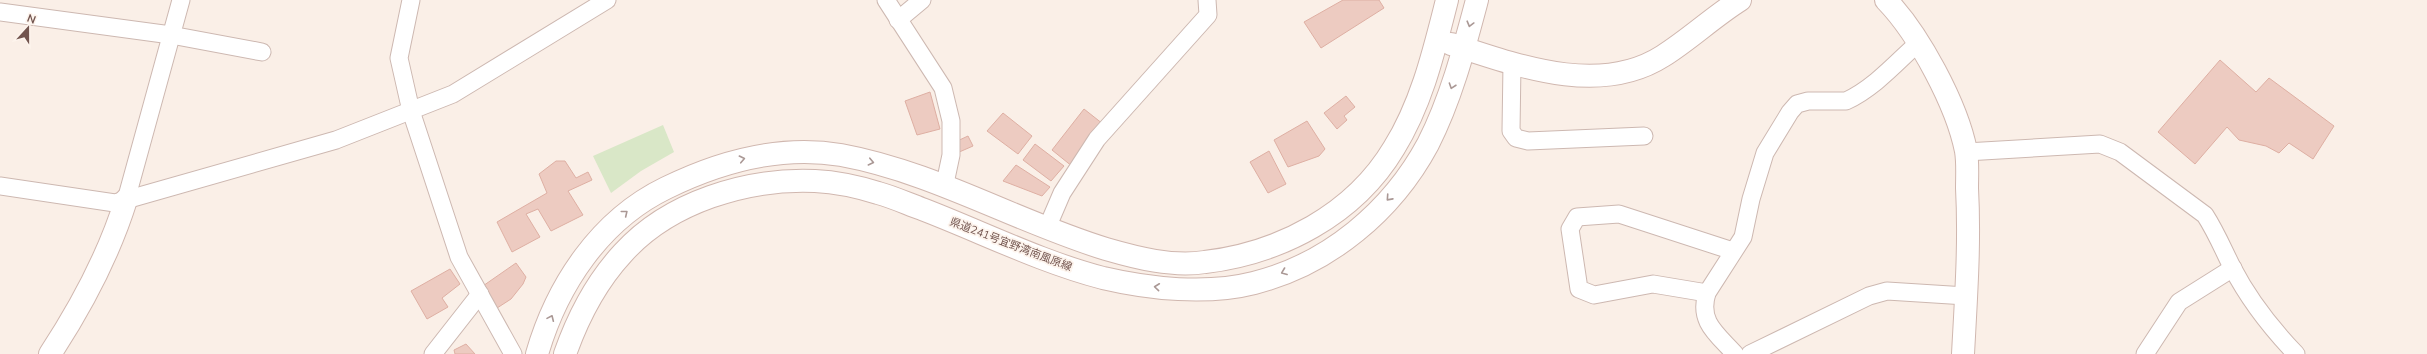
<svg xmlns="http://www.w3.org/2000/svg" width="2427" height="354" font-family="Mulish,'Noto Sans JP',sans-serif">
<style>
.green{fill:#d9e7c7}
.building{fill:#edcbc1;stroke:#deafa3}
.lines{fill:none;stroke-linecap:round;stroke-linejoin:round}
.street-casing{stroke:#cdb8b1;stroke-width:19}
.secondary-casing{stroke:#d0b7af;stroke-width:24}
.street{stroke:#fff;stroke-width:17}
.secondary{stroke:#fff;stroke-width:22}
.oneway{stroke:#aa9895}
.labels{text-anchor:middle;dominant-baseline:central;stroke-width:3.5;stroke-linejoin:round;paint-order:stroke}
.street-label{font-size:11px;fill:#72544e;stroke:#fdf4ed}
</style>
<rect width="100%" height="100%" fill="#faefe7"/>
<path class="green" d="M663 125 674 152 641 171 611 193 593 156Z"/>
<g class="building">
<path d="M1343 0H1379L1384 8 1321 48 1304 22Z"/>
<path d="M2220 60 2256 92 2269 78 2334 126 2313 159 2289 143 2279 153 2266 146 2239 140 2227 127 2195 164 2158 132Z"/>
<path d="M930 92 940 129 917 135 905 101Z"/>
<path d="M1346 96 1355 107 1344 116 1347 120 1337 129 1324 113Z"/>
<path d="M1084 109 1103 124 1073 167 1052 150Z"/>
<path d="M1003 113 1032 136 1018 154 987 131Z"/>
<path d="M1307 121 1325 149 1319 156 1288 167 1274 140Z"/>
<path d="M968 136 973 146 957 153 953 143Z"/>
<path d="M1035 144 1064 166 1051 181 1023 160Z"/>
<path d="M1269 151 1286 184 1268 193 1250 162Z"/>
<path d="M556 161H565L576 178 588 172 592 180 568 191 583 215 551 231 538 209 526 214 540 237 512 252 497 222 547 193 539 174Z"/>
<path d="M1016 165 1050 187 1042 196 1003 181Z"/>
<path d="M516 263 526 277 523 284 511 299 494 310 480 288Z"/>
<path d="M450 269 460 284 442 298 448 307 427 319 411 291Z"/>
<path d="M466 344 475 354H455L454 350Z"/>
</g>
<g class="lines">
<g class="street-casing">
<g id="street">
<path d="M411 0 399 58 411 111 459 257 513 354"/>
<path d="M886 0 943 88 951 121V155L944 188"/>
<path d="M0 12 171 35 262 52"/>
<path d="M898 20 922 0"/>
<path d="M1512 64 1511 131 1516 138 1528 141 1644 136"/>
<path d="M1966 152 2100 144 2120 152 2205 215C2216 232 2223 249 2232 267 2248 298 2272 329 2296 354"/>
<path d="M0 186 115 203 336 140 453 94 607 0"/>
<path d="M126 200 181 0"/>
<path d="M1047 228 1062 193 1097 139 1208 15 1207 0"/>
<path d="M1707 293 1653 284 1594 295 1579 289 1570 229 1577 217 1619 214 1733 251"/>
<path d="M433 354 480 294"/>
<path d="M1735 354C1717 334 1698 322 1707 293L1743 237 1751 199 1765 153 1790 112 1797 104 1808 101H1846C1874 88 1896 63 1918 43"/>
<path d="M1750 354 1869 296 1887 291 1966 296"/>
<path d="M2145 354 2179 302 2233 268"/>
</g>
</g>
<g class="secondary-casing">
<g id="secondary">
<path d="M1886 0C1919 34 1957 105 1966 151 1968 163 1967 176 1967 188 1970 243 1966 298 1963 354"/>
<path d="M1451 44C1516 65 1599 97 1663 56 1690 39 1713 17 1740 0"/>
<path d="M50 354C81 307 109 254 126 200"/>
<path d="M537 354C557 285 600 220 666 188 719 162 781 145 841 155 934 172 1017 222 1106 249 1137 258 1172 267 1205 262 1280 253 1354 215 1394 148 1422 103 1434 51 1447 0"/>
<path d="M565 354C578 317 597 281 623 253 669 202 747 178 815 181 835 182 859 187 878 193 893 197 908 204 922 209 982 232 1041 262 1103 278 1150 289 1207 295 1254 283 1329 264 1392 211 1428 144 1451 99 1464 49 1477 0"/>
</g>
</g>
<use href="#street" class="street"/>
<use href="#secondary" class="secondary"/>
</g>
<defs><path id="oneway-chevron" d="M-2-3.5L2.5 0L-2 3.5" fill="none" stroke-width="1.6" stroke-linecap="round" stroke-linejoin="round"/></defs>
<g class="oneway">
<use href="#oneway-chevron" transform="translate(1470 24) rotate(105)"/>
<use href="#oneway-chevron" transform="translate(1452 86) rotate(109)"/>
<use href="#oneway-chevron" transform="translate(742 159) rotate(-12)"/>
<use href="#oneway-chevron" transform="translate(871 162) rotate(13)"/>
<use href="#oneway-chevron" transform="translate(1389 198) rotate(132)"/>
<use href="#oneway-chevron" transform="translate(625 213) rotate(-39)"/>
<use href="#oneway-chevron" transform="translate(1284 272) rotate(159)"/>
<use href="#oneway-chevron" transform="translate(1157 287) rotate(-174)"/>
<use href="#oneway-chevron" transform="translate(551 318) rotate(-66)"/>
</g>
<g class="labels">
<g class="street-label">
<text transform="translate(1011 244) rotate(21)">県道241号宜野湾南風原線</text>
</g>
</g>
<g transform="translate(28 28) rotate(21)" stroke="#fdf4ed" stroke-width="3" paint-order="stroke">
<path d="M0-3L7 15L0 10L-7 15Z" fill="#72544e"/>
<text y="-6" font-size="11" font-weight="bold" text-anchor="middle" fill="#72544e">N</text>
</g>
</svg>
